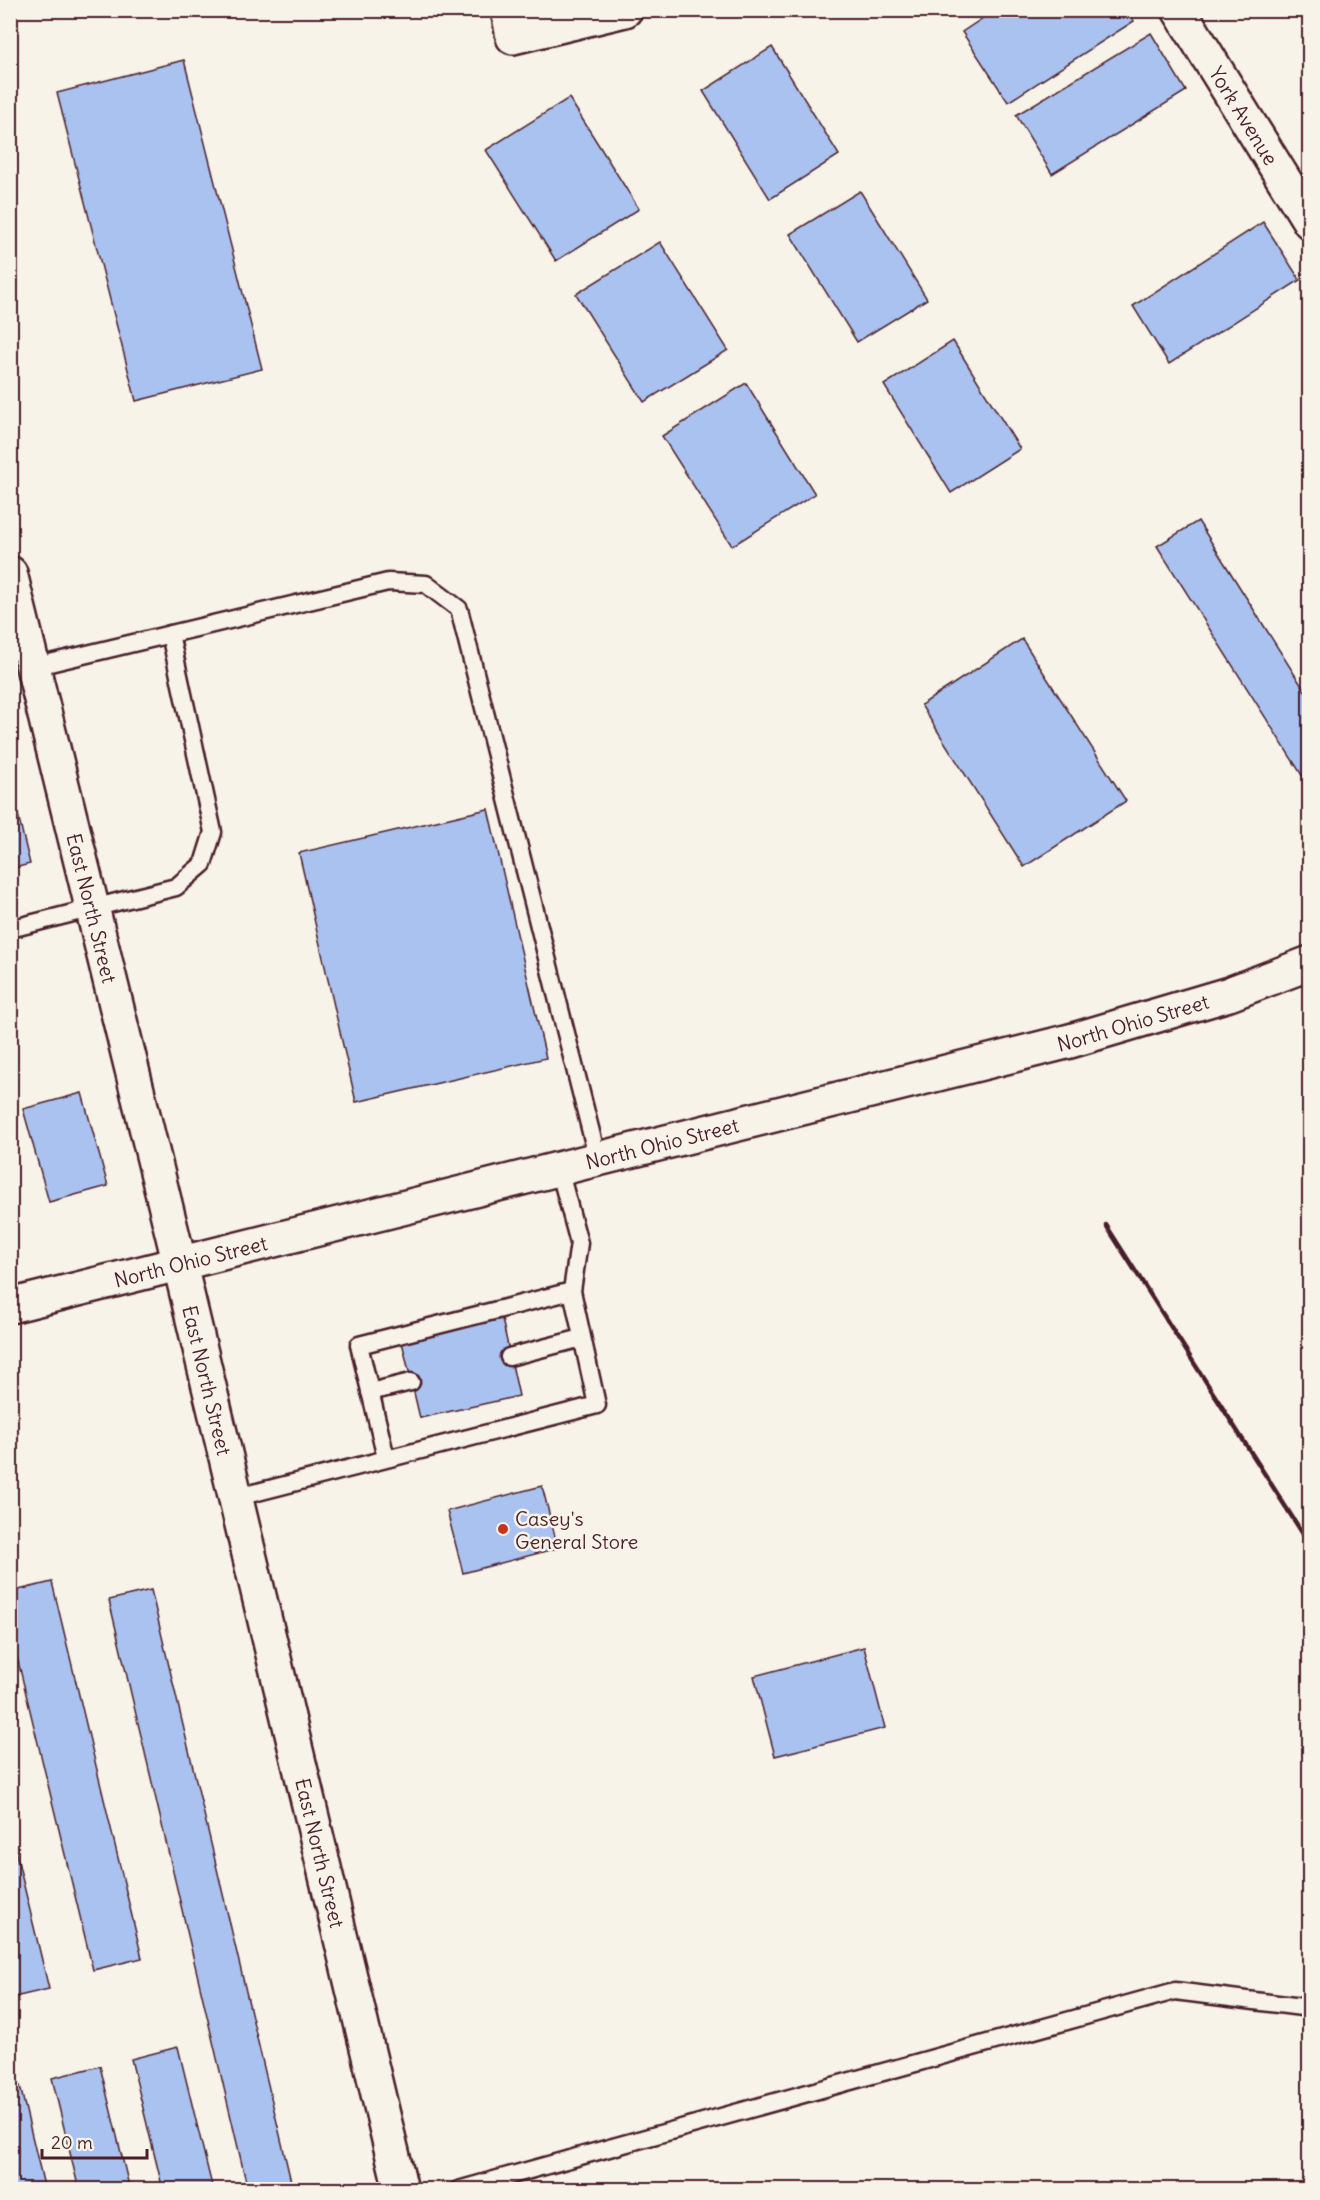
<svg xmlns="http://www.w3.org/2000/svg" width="1320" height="2200" font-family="Delius,sans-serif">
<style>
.building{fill:#aac2f0;stroke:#4a1f2b;stroke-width:1.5}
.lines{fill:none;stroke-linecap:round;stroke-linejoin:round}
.lane-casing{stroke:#4a1f2b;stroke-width:21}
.street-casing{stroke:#4a1f2b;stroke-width:38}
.secondary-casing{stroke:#4a1f2b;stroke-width:38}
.lane{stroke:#f7f3e8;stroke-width:16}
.street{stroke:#f7f3e8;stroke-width:33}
.secondary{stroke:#f7f3e8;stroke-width:33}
.rail{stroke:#4a1f2b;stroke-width:4.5}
.poi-dot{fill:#c8321e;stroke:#f7f3e8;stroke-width:2}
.labels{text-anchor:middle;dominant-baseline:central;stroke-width:5;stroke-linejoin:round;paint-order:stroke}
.street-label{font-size:20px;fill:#4a1f2b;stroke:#f7f3e8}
.poi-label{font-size:20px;fill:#4a1f2b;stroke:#f7f3e8;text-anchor:start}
</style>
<rect width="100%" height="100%" fill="#f7f3e8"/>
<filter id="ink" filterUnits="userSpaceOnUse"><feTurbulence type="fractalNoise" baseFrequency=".0167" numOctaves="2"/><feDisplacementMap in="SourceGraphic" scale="12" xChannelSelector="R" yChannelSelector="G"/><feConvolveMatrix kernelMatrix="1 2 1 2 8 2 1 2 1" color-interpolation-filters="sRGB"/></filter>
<g filter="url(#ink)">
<g class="building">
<path d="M995 10H1127L1134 21 1008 102 962 32Z"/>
<path d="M1151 33 1186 91 1052 174 1016 115Z"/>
<path d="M772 47 839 155 770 199 703 91Z"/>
<path d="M184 60 262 369 136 401 57 93Z"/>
<path d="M569 98 639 209 556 261 486 150Z"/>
<path d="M860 191 927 299 857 342 790 234Z"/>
<path d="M1263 222 1300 280 1169 364 1133 306Z"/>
<path d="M660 242 728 350 644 402 576 294Z"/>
<path d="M953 341 1020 449 951 493 884 385Z"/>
<path d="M746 383 815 494 732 546 662 436Z"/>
<path d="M1198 521 1310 699V788L1157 546Z"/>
<path d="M1022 639 1126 801 1024 867 921 705Z"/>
<path d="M10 782 30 864 10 869Z"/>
<path d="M488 809 546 1058 356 1102 299 853Z"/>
<path d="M82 1093 108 1186 49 1202 23 1109Z"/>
<path d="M502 1319 519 1396 420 1418 402 1342Z"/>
<path d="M542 1486 558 1548 463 1573 447 1511Z"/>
<path d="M52 1582 142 1958 93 1970 10 1628V1592Z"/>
<path d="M151 1590 293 2190H248L109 1600Z"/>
<path d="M864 1647 885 1728 775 1756 754 1676Z"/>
<path d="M10 1828 49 1989 10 1998Z"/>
<path d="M178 2047 213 2190H163L131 2059Z"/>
<path d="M100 2066 130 2190H79L52 2078Z"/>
<path d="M20 2086 45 2190H10V2088Z"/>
</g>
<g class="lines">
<g class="lane-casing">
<g id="lane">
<path d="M33 667 388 582 426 584 459 609 598 1160"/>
<path d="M10 929 176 887 203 864 213 832 170 634"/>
<path d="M509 1357 582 1338"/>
<path d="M370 1392 411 1382"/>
<path d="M386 1458 359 1345 572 1291"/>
<path d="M234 1498 597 1405 572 1291 579 1243 559 1169"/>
<path d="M458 2190 1175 1991 1310 2008"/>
</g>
</g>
<g class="street-casing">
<g id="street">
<path d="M508 10 513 37 625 10"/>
<path id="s1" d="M1179 10 1310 222"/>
</g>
</g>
<g class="secondary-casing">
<g id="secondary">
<path id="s2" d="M10 573 180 1265 401 2190"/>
<path id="s3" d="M10 1306 1070 1041 1229 994 1310 963"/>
</g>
</g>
<use href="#lane" class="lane"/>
<use href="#street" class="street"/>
<use href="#secondary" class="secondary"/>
<path class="rail" d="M1106 1225 1310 1545"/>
</g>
</g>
<circle class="poi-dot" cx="503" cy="1529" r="6"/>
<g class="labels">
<g class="street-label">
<text stroke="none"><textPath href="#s1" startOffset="124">York Avenue</textPath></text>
<text stroke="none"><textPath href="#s2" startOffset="345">East North Street</textPath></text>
<text stroke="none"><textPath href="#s3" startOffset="1158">North Ohio Street</textPath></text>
<text stroke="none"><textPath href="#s3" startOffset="672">North Ohio Street</textPath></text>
<text stroke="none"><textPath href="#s3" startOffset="186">North Ohio Street</textPath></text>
<text stroke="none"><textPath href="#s2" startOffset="831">East North Street</textPath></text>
<text stroke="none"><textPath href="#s2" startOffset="1317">East North Street</textPath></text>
</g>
<g class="poi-label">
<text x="515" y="1518">Casey's<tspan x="515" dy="23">General Store</tspan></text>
</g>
</g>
<rect width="1320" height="2200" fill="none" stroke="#f7f3e8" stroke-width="36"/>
<rect x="18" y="18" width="1284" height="2164" fill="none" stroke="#4a1f2b" stroke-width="2" filter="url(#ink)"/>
<path d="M42 2149v9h105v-9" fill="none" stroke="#4a1f2b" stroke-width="3"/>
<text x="51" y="2149" font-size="18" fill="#4a1f2b" stroke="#f7f3e8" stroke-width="4.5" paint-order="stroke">20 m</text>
</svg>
